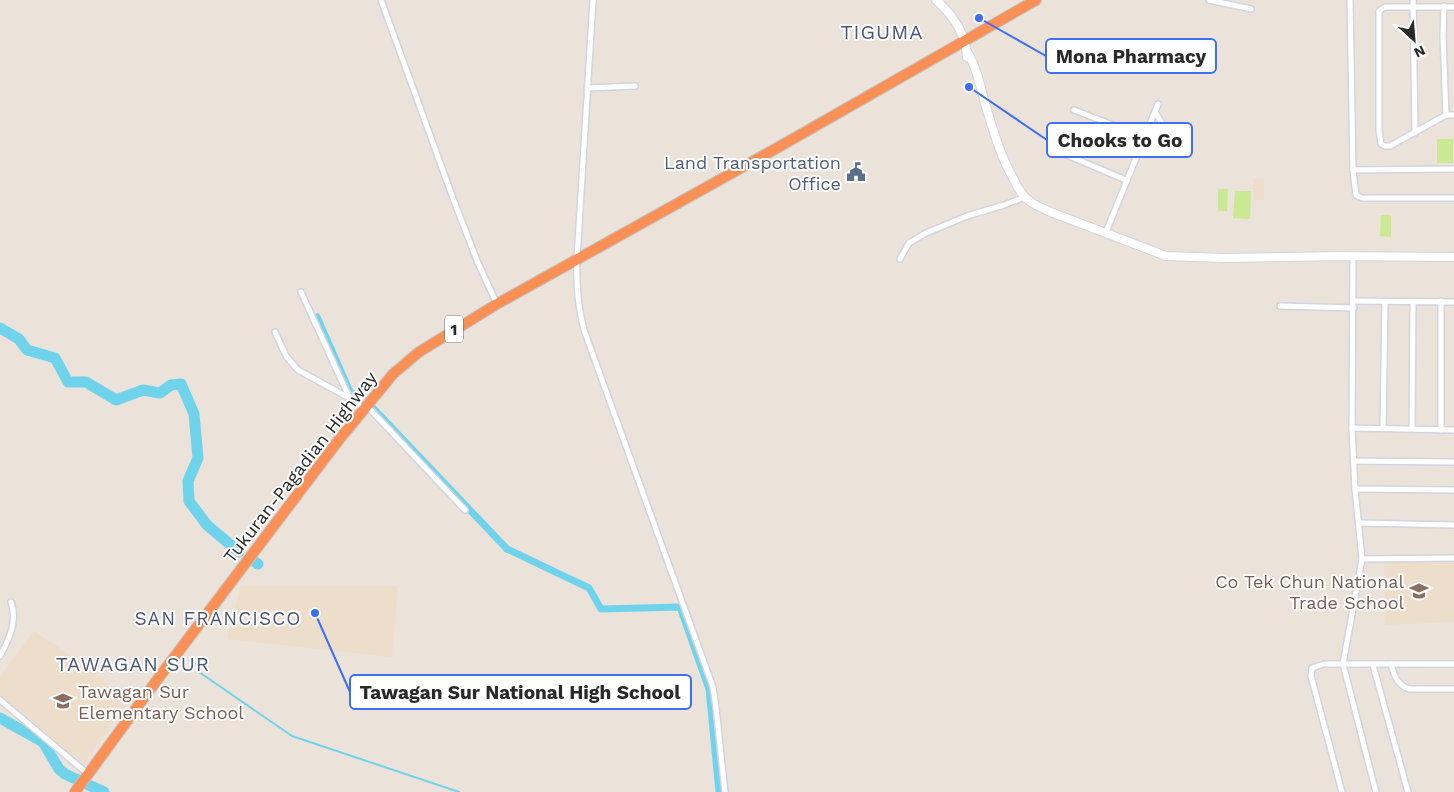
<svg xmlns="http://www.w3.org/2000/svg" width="1454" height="792" font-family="'Work Sans',sans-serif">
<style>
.education{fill:#ecdeca}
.pitch{fill:#cbe893}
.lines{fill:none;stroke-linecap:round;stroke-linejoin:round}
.stream{stroke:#6fd4eb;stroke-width:2}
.canal{stroke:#6fd4eb;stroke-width:7}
.river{stroke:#6fd4eb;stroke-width:11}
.street-casing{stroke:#d0d5e1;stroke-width:8}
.secondary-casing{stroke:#d0d5e1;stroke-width:10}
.highway-casing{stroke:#c3c3c3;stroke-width:12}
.street{stroke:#fff;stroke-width:5}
.secondary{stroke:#fff;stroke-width:8}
.highway{stroke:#fa9056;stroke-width:10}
.labels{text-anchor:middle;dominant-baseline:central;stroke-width:4;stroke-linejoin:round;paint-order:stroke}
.shield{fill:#fff;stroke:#696969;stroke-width:1}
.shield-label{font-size:16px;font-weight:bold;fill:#292929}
.service-label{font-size:18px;fill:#4e5e75;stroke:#fff;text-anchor:end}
.street-label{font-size:18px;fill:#292929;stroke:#fff}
.education-label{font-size:18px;fill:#785e54;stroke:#fff;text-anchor:end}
.neighbourhood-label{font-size:19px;letter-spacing:1px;fill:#4a5678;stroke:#fff}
.quarter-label{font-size:20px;letter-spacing:1px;fill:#4a5678;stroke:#fff}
.leader{fill:none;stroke:#3c6ef6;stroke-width:2}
.callout-dot{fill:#3c6ef6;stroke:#fff;stroke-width:2}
.callout{fill:#fff;stroke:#3c6ef6;stroke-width:2}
.callout-label{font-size:19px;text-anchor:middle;font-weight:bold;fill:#292929}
</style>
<rect width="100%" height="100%" fill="#ebe2da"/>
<g class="education">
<path d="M1254 178 1264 179V200H1253Z"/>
<path d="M1384 561H1454V622L1385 625Z"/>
<path d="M241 586H398L392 657 227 639Z"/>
<path d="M34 631 99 675 125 706 84 765 0 695V677Z"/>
</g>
<g class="pitch">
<rect x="1437" y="139" width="16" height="24"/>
<path d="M1218 189H1228L1227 211H1218Z"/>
<path d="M1235 191H1251L1250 219 1233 218Z"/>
<path d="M1381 215H1391V237L1380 236Z"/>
</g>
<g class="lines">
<g class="stream">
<path d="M255 568 258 564"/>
<path d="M190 660 200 668 199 672 292 736 459 792"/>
</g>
<g class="canal">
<path d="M317 317 350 392 358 396"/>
<path d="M372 407 507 549 589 588 601 609 680 607 709 689 719 792"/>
</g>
<g class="river">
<path d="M0 328 19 339 27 350 55 358 68 382H86L116 400 143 390 160 393 171 385 181 384 194 414 198 458 188 481 189 501 207 525 239 552"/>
<path d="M255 562 258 564"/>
<path d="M0 718 43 742 59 769 65 774 104 792"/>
</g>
<g class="street-casing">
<g id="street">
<path d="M381 0 454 201 478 263 497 304"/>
<path d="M593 0 577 259C576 283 578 307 584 330L713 687 716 708 725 792"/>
<path d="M1209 0 1251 9"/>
<path d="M1350 0 1353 170 1356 195 1362 198H1454"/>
<path d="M1413 0 1415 133"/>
<path d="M1444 6 1443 36 1446 115"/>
<path d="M1454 7H1385L1379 11V130L1381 144 1385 146H1390L1446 115H1454"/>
<path d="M587 88 635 86"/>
<path d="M1074 110 1144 137"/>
<path d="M1155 112 1176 146"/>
<path d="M1062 153 1126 180"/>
<path d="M1353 170 1454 169"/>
<path d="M1106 232 1158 104"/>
<path d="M1353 256 1352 428 1355 489 1362 559 1343 664 1376 792"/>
<path d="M900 259 909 243 926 233 967 216 1004 205 1025 197"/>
<path d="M301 292 350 399"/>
<path d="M1354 301 1454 302"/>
<path d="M1441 301V430"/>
<path d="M1280 306 1354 308"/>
<path d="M275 332 286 356 298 370 351 399 363 408"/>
<path d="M366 405 465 510"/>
<path d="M1352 428 1454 430"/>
<path d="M1383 428 1385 302"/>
<path d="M1412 429 1413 302"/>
<path d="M1353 461 1454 462"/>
<path d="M1355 489 1454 490"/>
<path d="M1359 523 1454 525"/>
<path d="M1362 559 1454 558"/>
<path d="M0 656C9 639 18 622 11 602"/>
<path d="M1391 664C1394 675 1397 685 1409 689H1454"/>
<path d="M1373 665 1408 792"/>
<path d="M0 700 88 774"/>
<path d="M1342 792 1311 676 1312 668 1324 664H1454"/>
</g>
</g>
<g class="secondary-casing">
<g id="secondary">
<path d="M936 0C953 15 966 34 967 57"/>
<path d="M967 52C978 69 981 91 987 110 994 133 1001 157 1013 178 1017 187 1023 197 1031 202 1036 206 1043 208 1048 211L1166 256 1225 258 1338 256 1454 257"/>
</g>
</g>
<g class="highway-casing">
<path id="highway" d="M75 792 160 676 338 441 393 374 419 352 497 304 784 144 1036 0"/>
</g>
<use href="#street" class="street"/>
<use href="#secondary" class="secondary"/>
<use href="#highway" class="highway"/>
</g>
<defs>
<g id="civic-bare" transform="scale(1.5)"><path d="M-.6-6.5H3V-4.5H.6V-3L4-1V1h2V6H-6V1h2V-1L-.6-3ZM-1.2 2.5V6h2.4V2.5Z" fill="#5c6f8a" stroke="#fff" stroke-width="2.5" paint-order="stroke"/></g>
<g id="school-bare" transform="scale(1.5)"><path d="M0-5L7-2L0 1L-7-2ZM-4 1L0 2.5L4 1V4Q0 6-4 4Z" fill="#8d6e63" stroke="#fff" stroke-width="2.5" paint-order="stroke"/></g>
</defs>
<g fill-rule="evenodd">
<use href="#civic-bare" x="856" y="172"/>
<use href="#school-bare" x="1419" y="591"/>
<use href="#school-bare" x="63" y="701"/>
</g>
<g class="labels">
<rect class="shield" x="445" y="315.5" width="18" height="27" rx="4"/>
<g class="shield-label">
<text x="454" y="329">1</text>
</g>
<g class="service-label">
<text x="841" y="162">Land Transportation<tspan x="841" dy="21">Office</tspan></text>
</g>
<g class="street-label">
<text transform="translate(300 467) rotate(-52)">Tukuran-Pagadian Highway</text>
</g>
<g class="education-label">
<text x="1404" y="581">Co Tek Chun National<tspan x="1404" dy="21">Trade School</tspan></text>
<text x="78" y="691" text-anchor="start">Tawagan Sur<tspan x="78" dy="21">Elementary School</tspan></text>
</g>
<g class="neighbourhood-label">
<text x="218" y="618">SAN FRANCISCO</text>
</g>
<g class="quarter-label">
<text x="882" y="32">TIGUMA</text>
<text x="133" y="664">TAWAGAN SUR</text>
</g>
</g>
<path class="leader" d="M979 18L1046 56M969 87L1047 140M315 613L350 692"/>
<g class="callout-dot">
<circle cx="979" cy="18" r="5"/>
<circle cx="969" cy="87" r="5"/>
<circle cx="315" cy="613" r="5"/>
</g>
<g class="callout">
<rect x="1046" y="39" width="170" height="34" rx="5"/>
<rect x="1047" y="123" width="145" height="34" rx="5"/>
<rect x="350" y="675" width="341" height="34" rx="5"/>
</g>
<g class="callout-label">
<text x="1131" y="63">Mona Pharmacy</text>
<text x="1120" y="147">Chooks to Go</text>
<text x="520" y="699">Tawagan Sur National High School</text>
</g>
<g transform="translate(1414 40) rotate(154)" stroke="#ffffff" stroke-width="4" paint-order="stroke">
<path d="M0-4L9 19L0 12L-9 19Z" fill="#292929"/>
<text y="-8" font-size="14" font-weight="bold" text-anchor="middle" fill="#292929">N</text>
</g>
</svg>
